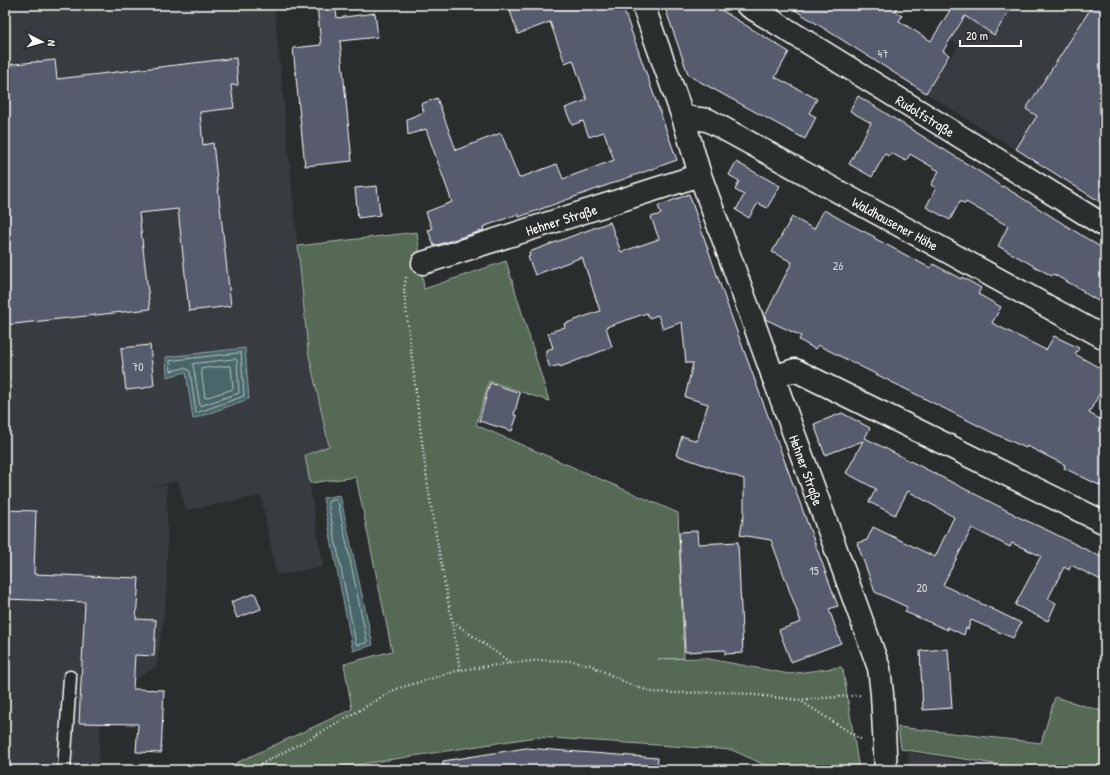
<svg xmlns="http://www.w3.org/2000/svg" width="1110" height="775" font-family="'Patrick Hand',sans-serif">
<style>
.built{fill:#373b41}
.green{fill:#546955;stroke:#aab4aa}
.water{fill:#48666a;stroke:#91a3a6}
.lines{fill:none;stroke-linecap:round;stroke-linejoin:round}
.shore{stroke:#b6c2c3;stroke-width:1}
.building{fill:#565c6d;stroke:#fff}
.service-casing{stroke:#fff;stroke-width:15}
.minor-casing{stroke:#fff;stroke-width:25}
.path{stroke:#fff;stroke-width:2.5;stroke-dasharray:1 3;stroke-linecap:butt}
.service{stroke:#2a2d2e;stroke-width:12}
.minor{stroke:#2a2d2e;stroke-width:22}
.labels{text-anchor:middle;dominant-baseline:central;stroke-width:3.5;stroke-linejoin:round;paint-order:stroke}
.number-label{font-size:12px;fill:#d5d6da}
.street-label{font-size:14px;fill:#fff;stroke:#2a2d2e}
</style>
<rect width="100%" height="100%" fill="#2a2d2e"/>
<filter id="ink" filterUnits="userSpaceOnUse"><feTurbulence type="fractalNoise" baseFrequency=".025" numOctaves="2"/><feDisplacementMap in="SourceGraphic" scale="8" xChannelSelector="R" yChannelSelector="G"/><feConvolveMatrix kernelMatrix="1 2 1 2 8 2 1 2 1" color-interpolation-filters="sRGB"/></filter>
<g filter="url(#ink)">
<g class="built">
<path d="M5 5H274L308 351 329 446 305 455 323 567 276 575 261 496 186 510 178 481 149 488 167 485V589L157 666 102 700 98 770H5Z"/>
<path d="M953 5H1105V205L925 93 959 45 937 31Z"/>
<path d="M908 752 1016 770H909Z"/>
</g>
<g class="green">
<path d="M417 232 424 289 506 261 549 401 489 381 476 425 678 513 684 658 658 659 704 658 789 674 841 667 843 670 859 770H776L732 750 536 737 343 767 334 770H226L234 764 352 709 344 664 392 651 356 477 310 483 305 455 329 446 308 351 298 246Z"/>
<path d="M1055 697 1105 712V770H1033L901 749 898 727 1041 743Z"/>
</g>
<g class="water">
<path d="M245 348 249 399 193 419 186 372 167 377 166 357Z"/>
<path d="M340 495 373 645 353 651 323 498Z"/>
</g>
<g class="lines">
<g class="shore">
<path d="M241 353 244 396 196 413 190 371 185 368 171 371 170 361Z"/>
<path d="M236 359 237 360 239 393 200 406 193 364Z"/>
<path d="M231 366 233 389 205 398 201 369Z"/>
<path d="M336 500 338 502 367 641 366 643 358 645 356 644 328 503 329 501Z"/>
</g>
</g>
<g class="building">
<path d="M317 5H335L337 18 375 13 378 37 340 41 352 161 305 166 293 48 321 45Z"/>
<path d="M508 5H622L677 160 519 217 518 214 483 227 484 230 434 246 428 230 432 229 426 212 452 202 426 129 408 135 407 119 424 112 421 104 437 98 456 150 501 133 519 178 557 164 563 179 614 160 604 132 589 137 583 121 572 125 565 108 587 100 573 60 565 63 550 22 518 34Z"/>
<path d="M664 5H713L789 52 775 77 817 99 809 113 816 117 805 139 693 78 688 74Z"/>
<path d="M787 5H898L895 11 902 16 899 21 931 41 952 7 948 5H1013L994 35 965 16 943 51 949 55 926 93Z"/>
<path d="M1093 5H1105V205L1016 149 1037 116 1026 109Z"/>
<path d="M236 58 238 85H231L234 108 200 112 203 145 213 143 231 306 189 311 178 209 139 213 150 309 5 325V65L55 60 57 79Z"/>
<path d="M858 96 988 177 1002 187 1003 186 1105 250V302L1099 299 1098 301 1083 292 1084 291 1053 274 1052 276 998 246 1008 226 966 202 965 204 960 201 950 220 926 207 936 188 931 185 939 171 910 154 906 161 891 153 889 156 885 154 872 177 849 164 871 123 850 111Z"/>
<path d="M736 162 780 186 767 208 758 203 749 218 736 210 744 195 735 190 739 181 729 175Z"/>
<path d="M377 186 380 215 358 218 355 188Z"/>
<path d="M689 194 729 310 838 606 829 609 841 643 791 662 779 630 801 622 771 540 740 535 744 513V479L676 455 682 436 697 441 708 404 685 397 693 363H686L682 322 663 329 658 315 649 318 647 313 606 327 612 347 560 367 559 365 550 368 546 357V350L553 348 548 333 565 327 564 324 600 311 582 257 535 275 528 257 530 256 529 252 610 222 621 252 659 239 651 217 661 214 658 206Z"/>
<path d="M824 210 847 223 875 237 874 238 930 268 933 264 961 279 962 277 981 288 978 294 1001 307 992 323 1046 350 1054 336 1079 348 1075 354 1105 371V383L1089 413 1105 422V488L1064 468 1065 465 1027 446 1026 448 993 433 818 345 815 349 799 340 801 336 765 319V316L792 262 772 252 792 217 814 229Z"/>
<path d="M150 345 154 385 145 388 126 390 121 348Z"/>
<path d="M490 383 520 393 514 415 517 416 512 431 479 421Z"/>
<path d="M842 413 870 428 865 438 1014 514V515L1047 530 1105 559V582L1071 565 1069 570 1064 567 1048 599 1056 603 1048 621 1015 605 1041 556 1012 543 1010 547 972 528 943 585 1021 623 1013 638 971 620 968 629 966 628 964 635 947 627 948 630 905 612 907 607 875 592 857 543 867 540 873 527 935 557 954 517 908 491 895 515 869 502 876 489 846 473 863 441 825 455 814 424Z"/>
<path d="M5 510 36 511 34 574 139 578 136 619 156 620 154 656 135 655 133 689 164 690 161 753 136 752 138 724 79 723 85 602 5 599Z"/>
<path d="M697 531 698 544 738 542 743 653 725 654V650L685 652 679 532Z"/>
<path d="M255 593 261 609 237 618 231 602Z"/>
<path d="M948 649 952 708 923 710 920 651Z"/>
<path d="M526 748 658 758 657 770H443V761Z"/>
</g>
<g class="lines">
<g class="service-casing">
<path id="service" d="M64 770 70 677"/>
</g>
<g class="minor-casing">
<g id="minor">
<path id="s1" d="M643 5 683 117 700 175 879 668 882 694 886 770"/>
<path id="s2" d="M747 5 1105 226"/>
<path id="s3" d="M683 117 708 120 1105 338"/>
<path id="s4" d="M423 263 700 175"/>
<path d="M773 377 795 370 1105 523"/>
</g>
</g>
<g class="path">
<path d="M406 277 404 290C412 358 419 425 429 493 438 552 451 610 460 670"/>
<path d="M453 622 511 663"/>
<path d="M799 700 862 740"/>
<path d="M250 770 322 732 396 689 460 670 511 663 543 660 573 661 590 665 631 685 652 692 675 693 730 692 799 700 862 695"/>
</g>
<use href="#service" class="service"/>
<use href="#minor" class="minor"/>
</g>
</g>
<g class="labels">
<g class="number-label">
<text x="883" y="53">47</text>
<text x="838" y="265">26</text>
<text x="138" y="366">70</text>
<text x="814" y="570">15</text>
<text x="922" y="587">20</text>
</g>
<g class="street-label">
<text stroke="none"><textPath href="#s2" startOffset="210">Rudolfstraße</textPath></text>
<text stroke="none"><textPath href="#s4" startOffset="145">Hehner Straße</textPath></text>
<text stroke="none"><textPath href="#s3" startOffset="239">Waldhausener Höhe</textPath></text>
<text stroke="none"><textPath href="#s1" startOffset="493">Hehner Straße</textPath></text>
</g>
</g>
<rect width="1110" height="775" fill="none" stroke="#2a2d2e" stroke-width="20"/>
<rect x="10" y="10" width="1090" height="755" fill="none" stroke="#fff" stroke-width="1.5" filter="url(#ink)"/>
<g transform="translate(42 42) rotate(96)" stroke="#2a2d2e" stroke-width="3" paint-order="stroke">
<path d="M0-3L7 15L0 10L-7 15Z" fill="#ffffff"/>
<text y="-6" font-size="11" font-weight="bold" text-anchor="middle" fill="#ffffff">N</text>
</g>
<path d="M960 40v6h61v-6" fill="none" stroke="#ffffff" stroke-width="2"/>
<text x="966" y="40" font-size="12" fill="#ffffff" stroke="#2a2d2e" stroke-width="3" paint-order="stroke">20 m</text>
</svg>
